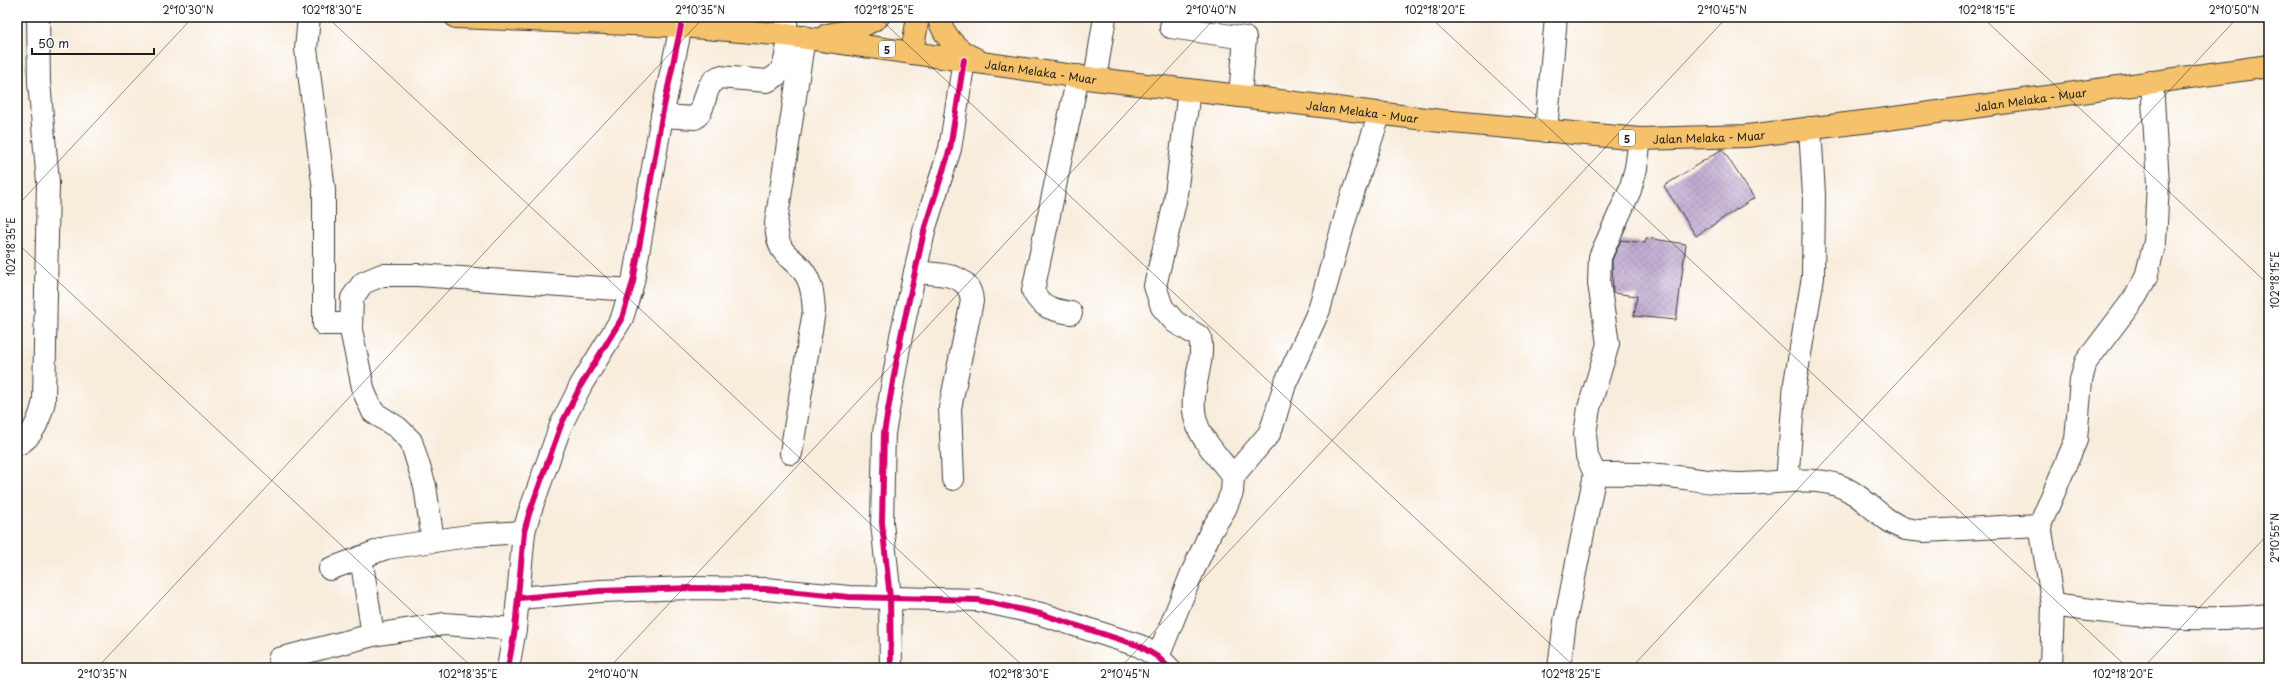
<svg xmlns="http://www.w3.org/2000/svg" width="2286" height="685" font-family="'Playpen Sans',sans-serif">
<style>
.building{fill:url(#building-cross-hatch)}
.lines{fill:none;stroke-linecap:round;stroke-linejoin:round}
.minor-casing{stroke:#3d3b39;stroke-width:24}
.major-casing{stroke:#3d3b39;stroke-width:24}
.minor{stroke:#fff;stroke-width:22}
.major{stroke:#f5c16b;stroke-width:22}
.cycleway-casing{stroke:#fff;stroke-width:8}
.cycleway{stroke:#d6006c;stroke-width:6}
.ticks{fill:none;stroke:#1c1c1c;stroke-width:1;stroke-opacity:0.45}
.labels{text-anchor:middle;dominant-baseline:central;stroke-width:3.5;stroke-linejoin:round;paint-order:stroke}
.shield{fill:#fff;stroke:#606060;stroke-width:1}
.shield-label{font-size:10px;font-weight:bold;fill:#1c1c1c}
.street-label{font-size:11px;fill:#1c1c1c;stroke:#fff}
.neatline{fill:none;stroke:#1c1c1c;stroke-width:1.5}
.ticks-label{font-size:10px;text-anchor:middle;fill:#1c1c1c}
</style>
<defs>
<pattern id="building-cross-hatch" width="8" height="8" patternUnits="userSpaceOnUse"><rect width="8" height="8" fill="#b69ec9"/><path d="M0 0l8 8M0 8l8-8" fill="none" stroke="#9380a2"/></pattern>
</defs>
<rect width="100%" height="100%" fill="#fff"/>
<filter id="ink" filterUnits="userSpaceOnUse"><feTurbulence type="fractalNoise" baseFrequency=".025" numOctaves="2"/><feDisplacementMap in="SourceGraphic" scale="8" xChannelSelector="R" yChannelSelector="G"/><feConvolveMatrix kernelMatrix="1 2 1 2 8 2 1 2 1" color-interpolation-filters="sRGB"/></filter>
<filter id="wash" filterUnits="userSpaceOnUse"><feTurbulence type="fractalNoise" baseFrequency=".012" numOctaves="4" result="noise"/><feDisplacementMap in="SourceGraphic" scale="16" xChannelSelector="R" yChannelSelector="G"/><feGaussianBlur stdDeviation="0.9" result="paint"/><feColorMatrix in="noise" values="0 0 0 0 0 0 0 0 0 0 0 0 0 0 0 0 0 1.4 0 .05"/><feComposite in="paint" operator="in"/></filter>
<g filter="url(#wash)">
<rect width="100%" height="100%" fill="#f8ecdb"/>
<g id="blocks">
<g class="building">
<path d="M1722 149 1754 198 1696 236 1664 186Z"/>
<path d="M1646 238 1686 244 1676 320 1634 316 1637 296 1613 293 1612 260 1621 240 1645 243Z"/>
</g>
</g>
</g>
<g filter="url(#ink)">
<use href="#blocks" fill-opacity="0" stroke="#3d3b39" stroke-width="1"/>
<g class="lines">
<g class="minor-casing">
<g id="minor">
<path d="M309 17 306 49 324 190V324H351"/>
<path d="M1171 27 1245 38 1240 96"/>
<path d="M786 35V17"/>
<path d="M1095 79 1105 17"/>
<path d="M1189 90 1175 202 1155 286 1162 307 1175 322 1200 337C1203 353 1199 367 1196 383 1186 427 1208 444 1233 476"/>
<path d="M662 116 695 118C708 107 702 85 719 77L767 81C786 74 786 56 789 38"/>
<path d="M1546 131 1556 17"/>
<path d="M915 272C938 275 970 271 972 301L950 408 953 479"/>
<path d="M1071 313C1054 310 1041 308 1033 291L1078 76"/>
<path d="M17 445C34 436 40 418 44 401L48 182 39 82 38 17"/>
<path d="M791 453 814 311C813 300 813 288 807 277 794 252 778 263 776 223L804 37"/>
<path d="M1595 474C1616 474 1637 473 1659 475 1685 477 1711 483 1737 484 1770 485 1805 475 1837 485 1864 494 1880 521 1906 529 1912 530 1918 531 1924 531L2040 525"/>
<path d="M1787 481 1795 383 1813 277 1814 195 1810 128"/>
<path d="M433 541 425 486 411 441 398 428 373 412 364 392 351 330 352 298 363 283 382 275H418L631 290"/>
<path d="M361 557 373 635"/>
<path d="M330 569 386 548 475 535 524 532"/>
<path d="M519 598 600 591 692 588 766 589 849 597 978 600 1041 614 1140 646 1158 657 1169 668"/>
<path d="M2053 605 2040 525 2076 440 2081 380 2086 362 2136 296 2146 277 2155 242 2158 184 2152 82"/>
<path d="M1158 657 1192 573 1211 531 1225 509 1232 492 1233 476 1269 434 1273 424 1285 384 1319 310 1349 205 1380 113"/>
<path d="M279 659 373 635 444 624 515 629"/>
<path d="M508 668 515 629 524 532 529 514 561 425 581 385 622 318 633 282 662 116 681 26"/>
<path d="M891 668 890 598 882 523 884 433 901 336 925 227 950 149 964 60"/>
<path d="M1559 668 1565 622 1595 474 1587 456 1585 434 1589 408 1608 344 1599 283 1600 257 1630 190 1636 168 1640 139"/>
<path d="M2048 668 2051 667 2053 605C2124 615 2197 623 2269 615"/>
</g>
</g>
<g class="major-casing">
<g id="major">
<path id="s1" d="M456 17 681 26 786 35 1095 79 1240 96 1441 121 1640 139 1747 136 1887 119 2269 66"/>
<path d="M938 17C944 36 957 51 976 59"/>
<path d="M827 35C846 32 862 28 878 17"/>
<path d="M912 53 918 17"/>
</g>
</g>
<use href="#minor" class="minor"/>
<use href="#major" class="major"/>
<g class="cycleway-casing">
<g id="cycleway">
<path d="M519 598 600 591 692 588 766 589 849 597 978 600 1041 614 1140 646 1158 657 1169 668"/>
<path d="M508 668 515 629 524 532 529 514 561 425 581 385 622 318 633 282 662 116 681 26"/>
<path d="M891 668 890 598 882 523 884 433 901 336 925 227 950 149 964 60"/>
</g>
</g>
<use href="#cycleway" class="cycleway"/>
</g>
</g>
<path class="ticks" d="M327 17 1025 668M878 17 1576 668M1430 17 2128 668M1982 17 2269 285M17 206 193 17M17 243 473 668M97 668 704 17M609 668 1216 17M1120 668 1727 17M1631 668 2238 17M2143 668 2269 533"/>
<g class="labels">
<g class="shield">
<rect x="879" y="41" width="16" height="16" rx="3"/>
<rect x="1619" y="130" width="16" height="16" rx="3"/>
</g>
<g class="shield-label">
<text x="887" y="49">5</text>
<text x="1627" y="138">5</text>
</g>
<g class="street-label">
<text stroke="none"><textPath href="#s1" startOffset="588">Jalan Melaka - Muar</textPath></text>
<text stroke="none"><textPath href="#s1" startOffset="1584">Jalan Melaka - Muar</textPath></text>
<text stroke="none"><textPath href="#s1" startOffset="912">Jalan Melaka - Muar</textPath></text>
<text stroke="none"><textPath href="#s1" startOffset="1260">Jalan Melaka - Muar</textPath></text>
</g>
</g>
<rect width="2286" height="685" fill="none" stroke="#fff" stroke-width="44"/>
<path d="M32 48v6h122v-6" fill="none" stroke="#1c1c1c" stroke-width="2"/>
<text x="38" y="48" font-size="12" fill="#1c1c1c" stroke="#ffffff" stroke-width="3" paint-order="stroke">50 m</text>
<rect x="22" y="22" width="2242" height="641" class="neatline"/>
<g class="ticks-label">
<text x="188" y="14">2°10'30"N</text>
<text x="332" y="14">102°18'30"E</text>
<text x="700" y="14">2°10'35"N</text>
<text x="884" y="14">102°18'25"E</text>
<text x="1211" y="14">2°10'40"N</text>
<text x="1435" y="14">102°18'20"E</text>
<text x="1722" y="14">2°10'45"N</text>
<text x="1987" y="14">102°18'15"E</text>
<text x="2234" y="14">2°10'50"N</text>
<text transform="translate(11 247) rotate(-90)" y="4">102°18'35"E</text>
<text transform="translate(2275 280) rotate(-90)" y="4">102°18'15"E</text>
<text transform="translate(2275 538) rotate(-90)" y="4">2°10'55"N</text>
<text x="102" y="678">2°10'35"N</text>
<text x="468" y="678">102°18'35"E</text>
<text x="613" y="678">2°10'40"N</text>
<text x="1019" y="678">102°18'30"E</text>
<text x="1125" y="678">2°10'45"N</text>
<text x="1571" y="678">102°18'25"E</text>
<text x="2123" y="678">102°18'20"E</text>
</g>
</svg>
